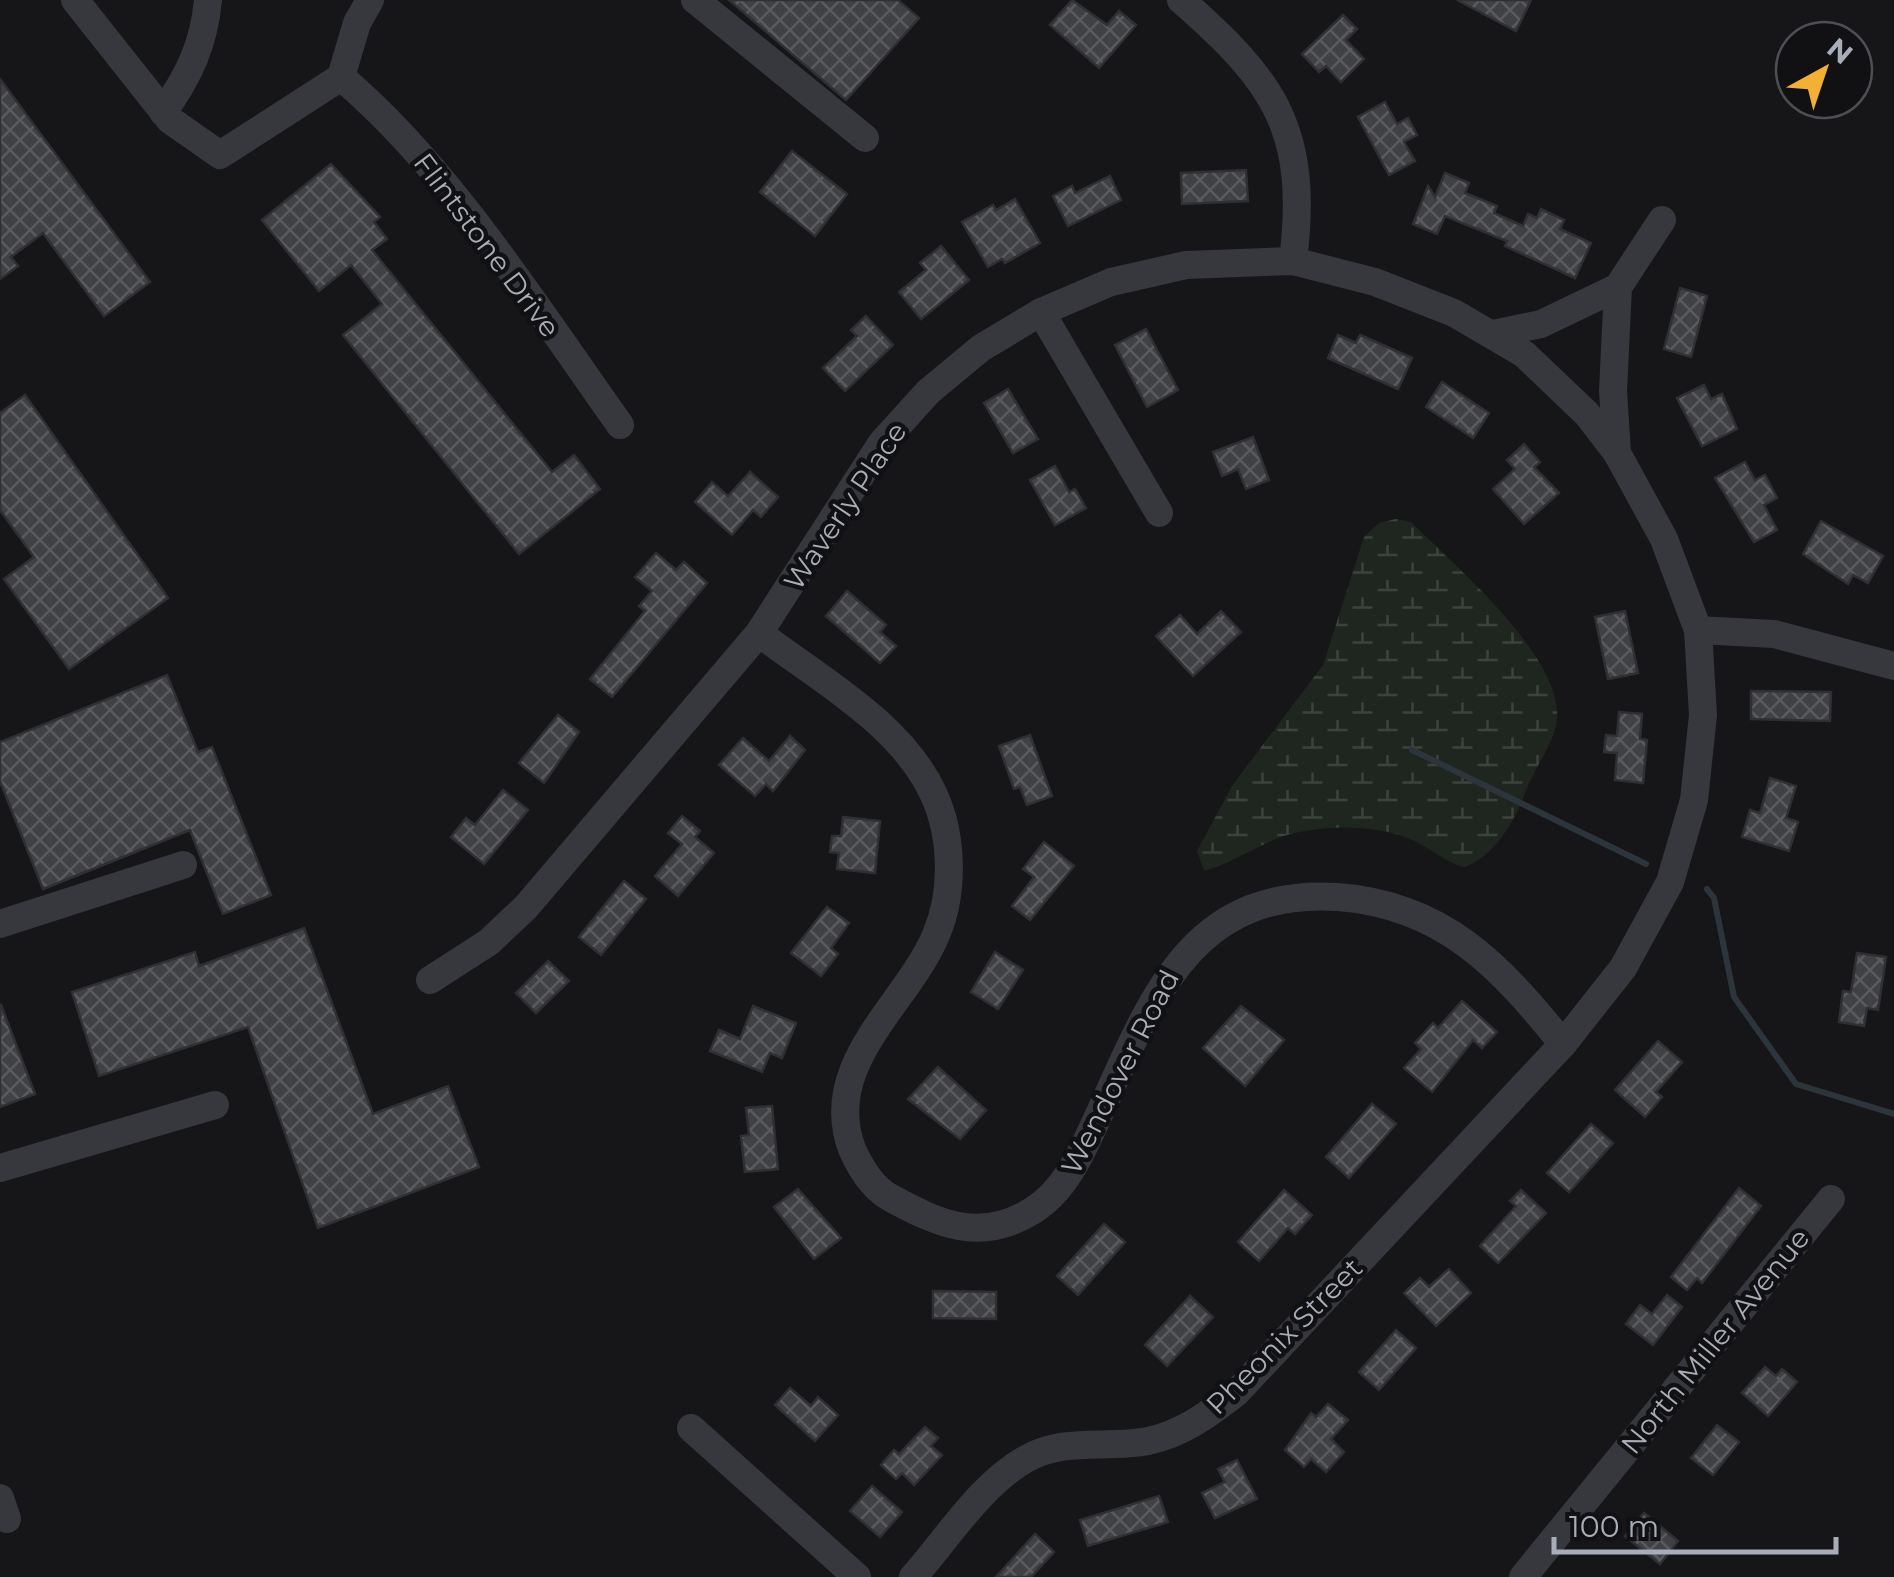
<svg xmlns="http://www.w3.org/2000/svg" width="1894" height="1577" font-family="Montserrat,sans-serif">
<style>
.wetland{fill:url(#wetland-marsh)}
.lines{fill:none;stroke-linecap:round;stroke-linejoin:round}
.stream{stroke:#2c353c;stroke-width:6}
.building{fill:url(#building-cross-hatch);stroke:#303034;stroke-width:2.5}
.minor{stroke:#37383d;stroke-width:28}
.labels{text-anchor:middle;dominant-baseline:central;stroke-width:9;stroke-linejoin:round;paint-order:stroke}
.street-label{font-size:28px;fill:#a8adb8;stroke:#111113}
</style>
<defs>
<pattern id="wetland-marsh" width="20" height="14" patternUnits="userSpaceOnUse" patternTransform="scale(2.5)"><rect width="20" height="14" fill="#1e261f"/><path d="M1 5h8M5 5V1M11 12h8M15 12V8" fill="none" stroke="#3c433d"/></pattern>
<pattern id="building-cross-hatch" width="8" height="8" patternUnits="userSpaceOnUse" patternTransform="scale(2.5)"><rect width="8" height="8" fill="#404145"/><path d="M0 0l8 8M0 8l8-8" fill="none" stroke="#595a5e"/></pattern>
</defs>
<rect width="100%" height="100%" fill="#161618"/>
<path class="wetland" d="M1396 519 1411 522C1452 564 1575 665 1555 730 1548 752 1533 771 1525 793 1515 821 1493 858 1464 867 1444 862 1428 846 1410 839 1374 824 1324 825 1287 835 1265 841 1219 870 1204 870L1197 851 1232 786 1323 665 1364 537 1379 523Z"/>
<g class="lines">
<g class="stream">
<path d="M1412 750 1646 864"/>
<path d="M1707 889 1714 898 1734 997 1796 1084 1894 1114"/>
</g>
</g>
<g class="building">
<path d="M729 0H898L919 18 846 100Z"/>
<path d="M1072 0 1107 25 1119 11 1136 25 1099 68 1050 25Z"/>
<path d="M1457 0H1531L1516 31Z"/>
<path d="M1343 15 1357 29 1346 40 1364 59 1341 82 1326 66 1319 72 1302 54Z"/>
<path d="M0 79 150 282 104 316 43 233 11 257 18 266 0 279Z"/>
<path d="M1385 102 1397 124 1408 118 1417 135 1404 142 1415 161 1389 175 1358 117Z"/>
<path d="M792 151 847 194 815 236 760 192Z"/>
<path d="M331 164 380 217 374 222 387 239 372 250 552 472 574 455 600 489 519 554 343 335 382 304 351 265 319 291 262 220Z"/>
<path d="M1246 170 1248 201 1182 204 1181 173Z"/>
<path d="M1445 173 1469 183 1465 193 1497 206 1494 213 1523 226 1528 214 1537 218 1541 209 1564 220 1560 229 1591 243 1575 278 1505 246 1507 241 1445 216 1437 234 1413 224 1428 186 1435 197Z"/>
<path d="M1110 176 1121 200 1068 226 1053 196 1072 186 1075 193Z"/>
<path d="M1015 199 1040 243 1005 263 1002 259 988 267 962 222 993 205 996 210Z"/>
<path d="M941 246 969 280 921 319 899 292 926 270 920 263Z"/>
<path d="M1680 288 1707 296 1691 357 1664 349Z"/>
<path d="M866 316 893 345 845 391 823 368 857 336 851 330Z"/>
<path d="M1146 329 1178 390 1147 407 1115 345Z"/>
<path d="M1338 335 1356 343 1360 335 1412 358 1398 389 1328 358Z"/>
<path d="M1442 382 1489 413 1473 438 1426 407Z"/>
<path d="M1704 385 1711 399 1722 394 1737 429 1702 446 1677 398Z"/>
<path d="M1008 389 1038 439 1013 453 984 403Z"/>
<path d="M25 395 168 598 69 669 4 579 34 557 0 510V413Z"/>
<path d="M1253 437 1269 480 1246 489 1238 469 1222 476 1213 452Z"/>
<path d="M1524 444 1540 462 1534 467 1559 493 1524 524 1493 489 1515 469 1507 460Z"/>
<path d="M1745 462 1755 480 1765 475 1777 498 1764 505 1777 530 1754 542 1715 478Z"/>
<path d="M1055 466 1069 492 1075 489 1086 508 1055 525 1030 480Z"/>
<path d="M750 472 778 497 761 517 753 510 732 535 695 502 712 482 728 496Z"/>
<path d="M1821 521 1883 556 1868 583 1853 575 1848 584 1803 554Z"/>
<path d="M656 553 676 570 684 562 707 583 612 697 590 679 645 611 639 606 652 591 635 577Z"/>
<path d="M847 591 886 625 880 632 896 646 880 663 826 616Z"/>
<path d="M1221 611 1241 632 1193 676 1156 636 1180 615 1197 634Z"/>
<path d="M1625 611 1638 673 1608 679 1595 617Z"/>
<path d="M167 675 198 752 212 747 271 895 223 914 190 830 43 889 0 781V742Z"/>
<path d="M1751 691 1831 692 1830 721 1751 719Z"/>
<path d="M1619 712 1642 714 1640 739 1647 740 1643 783 1615 780 1617 753 1604 752 1606 735 1617 736Z"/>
<path d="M558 715 579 732 544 783 519 763Z"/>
<path d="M1030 735 1052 796 1027 805 1020 787 1014 789 999 746Z"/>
<path d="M790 736 805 750 773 791 766 784 755 796 719 765 743 738 769 761Z"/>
<path d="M1770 778 1796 786 1786 818 1798 822 1789 851 1742 837 1750 810 1760 813Z"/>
<path d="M503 790 528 810 484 864 451 837 466 818 475 825Z"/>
<path d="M682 816 700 831 695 837 714 853 678 896 655 876 682 844 668 833Z"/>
<path d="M843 817 880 821 875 873 837 869 839 853 830 852 832 836H841Z"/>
<path d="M1044 842 1074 866 1030 920 1012 906 1034 877 1023 869Z"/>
<path d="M624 881 646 899 601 955 579 937Z"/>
<path d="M827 907 849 923 831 948 838 954 821 976 791 953Z"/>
<path d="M304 928 373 1114 448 1086 479 1167 318 1228 248 1027 99 1076 72 992 195 952 199 966Z"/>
<path d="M995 952 1023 970 998 1009 971 992Z"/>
<path d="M1857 953 1886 957 1878 1010 1867 1008 1864 1026 1839 1022 1843 991 1851 992Z"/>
<path d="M548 961 569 981 536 1013 516 993Z"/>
<path d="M1462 1001 1497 1032 1482 1048 1473 1040 1432 1092 1404 1068 1421 1049 1415 1043 1433 1023 1438 1028Z"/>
<path d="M1 1005 35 1094 0 1107V1006Z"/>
<path d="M753 1006 796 1023 782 1058 770 1053 762 1072 710 1051 719 1030 740 1039Z"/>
<path d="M1241 1006 1284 1040 1245 1086 1203 1048Z"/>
<path d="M1658 1041 1682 1062 1656 1092 1662 1097 1645 1117 1615 1090Z"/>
<path d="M938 1067 986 1110 960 1139 908 1099Z"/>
<path d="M1372 1104 1396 1124 1349 1178 1326 1157Z"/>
<path d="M772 1106 778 1169 745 1172 741 1136 749 1135 746 1108Z"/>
<path d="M1591 1124 1613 1143 1569 1192 1547 1173Z"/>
<path d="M1739 1188 1761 1206 1702 1283 1697 1278 1687 1290 1671 1277Z"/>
<path d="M798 1189 841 1238 814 1259 774 1207Z"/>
<path d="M1284 1190 1312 1215 1295 1234 1288 1228 1259 1261 1238 1242Z"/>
<path d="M1521 1190 1546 1213 1498 1263 1480 1246 1516 1206 1510 1201Z"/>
<path d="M1104 1224 1125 1242 1078 1295 1057 1276Z"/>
<path d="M1449 1269 1471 1293 1436 1326 1404 1293 1420 1278 1429 1287Z"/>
<path d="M933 1291 996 1292V1319L933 1318Z"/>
<path d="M1667 1295 1682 1307 1653 1345 1626 1324 1640 1305 1652 1314Z"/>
<path d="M1190 1296 1213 1317 1167 1366 1145 1345Z"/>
<path d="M1396 1330 1416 1348 1379 1390 1359 1372Z"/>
<path d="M1765 1367 1776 1376 1782 1369 1797 1382 1768 1416 1742 1393Z"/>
<path d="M790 1388 811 1406 818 1397 838 1415 815 1441 775 1405Z"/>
<path d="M1328 1404 1348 1420 1331 1439 1344 1452 1326 1472 1311 1459 1304 1467 1285 1450 1311 1413 1316 1417Z"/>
<path d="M1717 1425 1739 1442 1713 1475 1691 1458Z"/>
<path d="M925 1427 938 1438 931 1446 942 1455 914 1485 902 1473 896 1479 881 1465 894 1450 899 1454Z"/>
<path d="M1237 1460 1257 1499 1215 1518 1202 1493 1225 1482 1218 1469Z"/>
<path d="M872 1486 902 1512 880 1537 850 1511Z"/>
<path d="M1159 1496 1168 1522 1088 1546 1080 1520Z"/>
<path d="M1644 1513 1678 1541 1660 1564 1625 1536Z"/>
<path d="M1035 1534 1054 1552 1031 1577H996Z"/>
</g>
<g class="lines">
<g class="minor">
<path d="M75 0 170 120 220 155 341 77 357 23 370 0"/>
<path d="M695 0 865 138"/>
<path d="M1181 0C1276 83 1309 131 1293 261"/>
<path d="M341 77C449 168 538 310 620 425"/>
<path d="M163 112C189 76 204 44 208 0"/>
<path d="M1041 312 1159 513"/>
<path d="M1493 334 1541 324 1618 287 1662 220"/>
<path d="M1617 453 1613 391 1618 287"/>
<path d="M1698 630 1774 634 1894 666"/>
<path d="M759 633C819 679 902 724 934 795 953 837 954 893 936 935 907 1004 820 1064 852 1149 860 1167 872 1188 891 1198 939 1224 980 1243 1032 1211 1064 1192 1081 1154 1096 1121 1149 1007 1187 887 1338 897 1444 905 1500 966 1563 1044"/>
<path d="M0 924 183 865"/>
<path d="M430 980 489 942 526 907 759 633 881 444 928 392 981 348 1041 312 1111 282 1186 265 1293 261 1375 282 1454 313 1524 354 1587 414 1617 453 1664 539 1698 630 1703 715 1694 800 1670 882 1623 968 1563 1044 1236 1393C1209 1414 1182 1434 1148 1441 1107 1449 1064 1437 1026 1459 981 1484 947 1539 913 1577"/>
<path d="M0 1168 215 1105"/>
<path d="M691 1428 857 1577"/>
<path d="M0 1498 7 1519"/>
<path d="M1523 1577 1831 1199"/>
</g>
</g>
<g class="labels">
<g class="street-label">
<text transform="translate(487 245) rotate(53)">Flintstone Drive</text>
<text transform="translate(845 506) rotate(-56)">Waverly Place</text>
<text transform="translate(1120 1072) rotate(-63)">Wendover Road</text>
<text transform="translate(1284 1336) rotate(-45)">Pheonix Street</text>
<text transform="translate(1715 1341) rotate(-51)">North Miller Avenue</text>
</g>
</g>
<g transform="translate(1824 70) rotate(40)"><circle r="48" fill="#111113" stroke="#4d4f55" stroke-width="2.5"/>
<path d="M0-8L18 38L0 25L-18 38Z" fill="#f2b134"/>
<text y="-15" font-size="28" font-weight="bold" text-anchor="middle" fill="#a8adb8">N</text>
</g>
<path d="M1554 1537v15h282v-15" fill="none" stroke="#a8adb8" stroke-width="5"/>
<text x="1569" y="1537" font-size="30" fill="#a8adb8" stroke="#111113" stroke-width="8" paint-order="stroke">100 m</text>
</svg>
